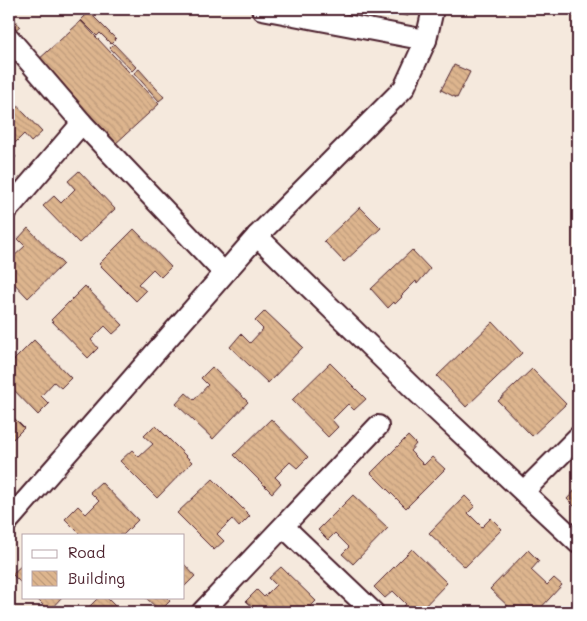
<svg xmlns="http://www.w3.org/2000/svg" width="587" height="621" font-family="Mali,sans-serif">
<style>
.building{fill:url(#building-back-hatch);stroke:#4a1f2b}
.lines{fill:none;stroke-linecap:round;stroke-linejoin:round}
.minor-casing{stroke:#4a1f2b;stroke-width:24}
.minor{stroke:#fff;stroke-width:20}
</style>
<defs>
<pattern id="building-back-hatch" width="6" height="6" patternUnits="userSpaceOnUse" patternTransform="scale(1.25)"><rect width="6" height="6" fill="#ddb58e"/><path d="M-1 5l2 2M0 0l6 6M5-1l2 2" fill="none" stroke="#bf9b7b"/></pattern>
</defs>
<rect width="100%" height="100%" fill="#f5e9dd"/>
<filter id="ink" filterUnits="userSpaceOnUse"><feTurbulence type="fractalNoise" baseFrequency=".02" numOctaves="2"/><feDisplacementMap in="SourceGraphic" scale="10" xChannelSelector="R" yChannelSelector="G"/><feConvolveMatrix kernelMatrix="1 2 1 2 8 2 1 2 1" color-interpolation-filters="sRGB"/></filter>
<g filter="url(#ink)">
<g class="building">
<path d="M369 9H390V13L369 11Z"/>
<path d="M394 9H410L408 16 393 13Z"/>
<path d="M89 12 116 39 111 44 100 33 97 36 81 20Z"/>
<path d="M9 14 20 26 13 32 9 27Z"/>
<path d="M81 21 159 104 114 145 37 61Z"/>
<path d="M114 44 136 67 132 71 110 48Z"/>
<path d="M454 65 470 72 457 98 441 90Z"/>
<path d="M139 69 164 97 159 101 134 73Z"/>
<path d="M9 97 42 132 31 142 24 134 9 149Z"/>
<path d="M9 149 16 157 9 163Z"/>
<path d="M79 171 115 209 79 243 43 206 54 196 61 203 75 189 68 181Z"/>
<path d="M360 207 381 228 344 262 324 241Z"/>
<path d="M28 228 63 264 28 298 9 278V257L11 259 25 246 18 239Z"/>
<path d="M134 229 171 267 161 277 153 269 138 284 146 291 136 301 99 264Z"/>
<path d="M412 250 430 269 417 284 416 281 401 296 402 297 395 304 394 302 388 308 371 289Z"/>
<path d="M85 286 123 325 113 334 105 326 91 340 98 348 88 358 51 320Z"/>
<path d="M265 311 303 347 268 383 230 347 241 334 250 343 263 329 255 321Z"/>
<path d="M9 314 14 319 9 325Z"/>
<path d="M493 322 522 353 466 407 437 376Z"/>
<path d="M34 340 71 378 61 388 54 382 41 396 49 404 38 415 9 385V365Z"/>
<path d="M330 363 366 399 354 410 348 404 332 420 338 427 328 437 292 400Z"/>
<path d="M212 367 248 402 213 439 176 404 186 393 194 400 208 385 201 378Z"/>
<path d="M532 369 566 404 532 436 498 401Z"/>
<path d="M9 413 24 428 13 439 9 434Z"/>
<path d="M271 419 308 457 297 468 290 462 275 477 281 483 272 493 234 455Z"/>
<path d="M155 425 192 462 157 498 120 461 132 450 139 457 153 444 144 436Z"/>
<path d="M408 436 416 444 410 451 424 465 432 457 445 469 406 508 371 473Z"/>
<path d="M213 479 250 516 239 527 232 519 217 534 224 541 214 550 177 513Z"/>
<path d="M101 482 138 520 123 535H81L65 519 78 506 86 514 99 501 90 492Z"/>
<path d="M578 487V508L577 509 567 499Z"/>
<path d="M353 495 388 528 353 564 342 554 349 547 335 533 328 540 318 530Z"/>
<path d="M465 496 475 506 468 513 482 527 491 518 502 529 465 567 429 533Z"/>
<path d="M412 549 447 583 419 612H402L400 610 406 604 393 591 385 598 374 587Z"/>
<path d="M528 550 539 561 531 570 547 585 554 578 562 585 537 612H514L490 589Z"/>
<path d="M184 564 195 576 185 586H184Z"/>
<path d="M22 565 24 567V586L12 574Z"/>
<path d="M281 567 316 601 305 612H258L246 601 257 590 264 597 276 585 269 578Z"/>
<path d="M35 597H62L49 611Z"/>
<path d="M99 597H106L121 612H84Z"/>
<path d="M145 597H166L170 601 160 611Z"/>
</g>
<g class="lines">
<g class="minor-casing">
<g id="minor">
<path d="M262 9 426 40"/>
<path d="M9 38 82 123 224 273"/>
<path d="M9 208 82 123"/>
<path d="M257 236 418 393 578 543"/>
<path d="M524 491 578 437"/>
<path d="M9 520 257 236 404 88 426 40 433 9"/>
<path d="M284 527 373 612"/>
<path d="M202 612 378 426"/>
</g>
</g>
<use href="#minor" class="minor"/>
</g>
</g>
<rect width="587" height="621" fill="none" stroke="#fff" stroke-width="30"/>
<rect x="15" y="15" width="557" height="591" fill="none" stroke="#4a1f2b" stroke-width="2" filter="url(#ink)"/>
<rect x="22" y="534" width="162" height="65" fill="#ffffff" stroke="#b7a5aa"/>
<rect x="32" y="550" width="25" height="8" fill="#ffffff" stroke="#b7a5aa"/>
<text x="68" y="558" font-size="15" fill="#4a1f2b">Road</text>
<rect x="32" y="571" width="25" height="15" fill="url(#building-back-hatch)" stroke="#b7a5aa"/>
<text x="68" y="584" font-size="15" fill="#4a1f2b">Building</text>
</svg>
